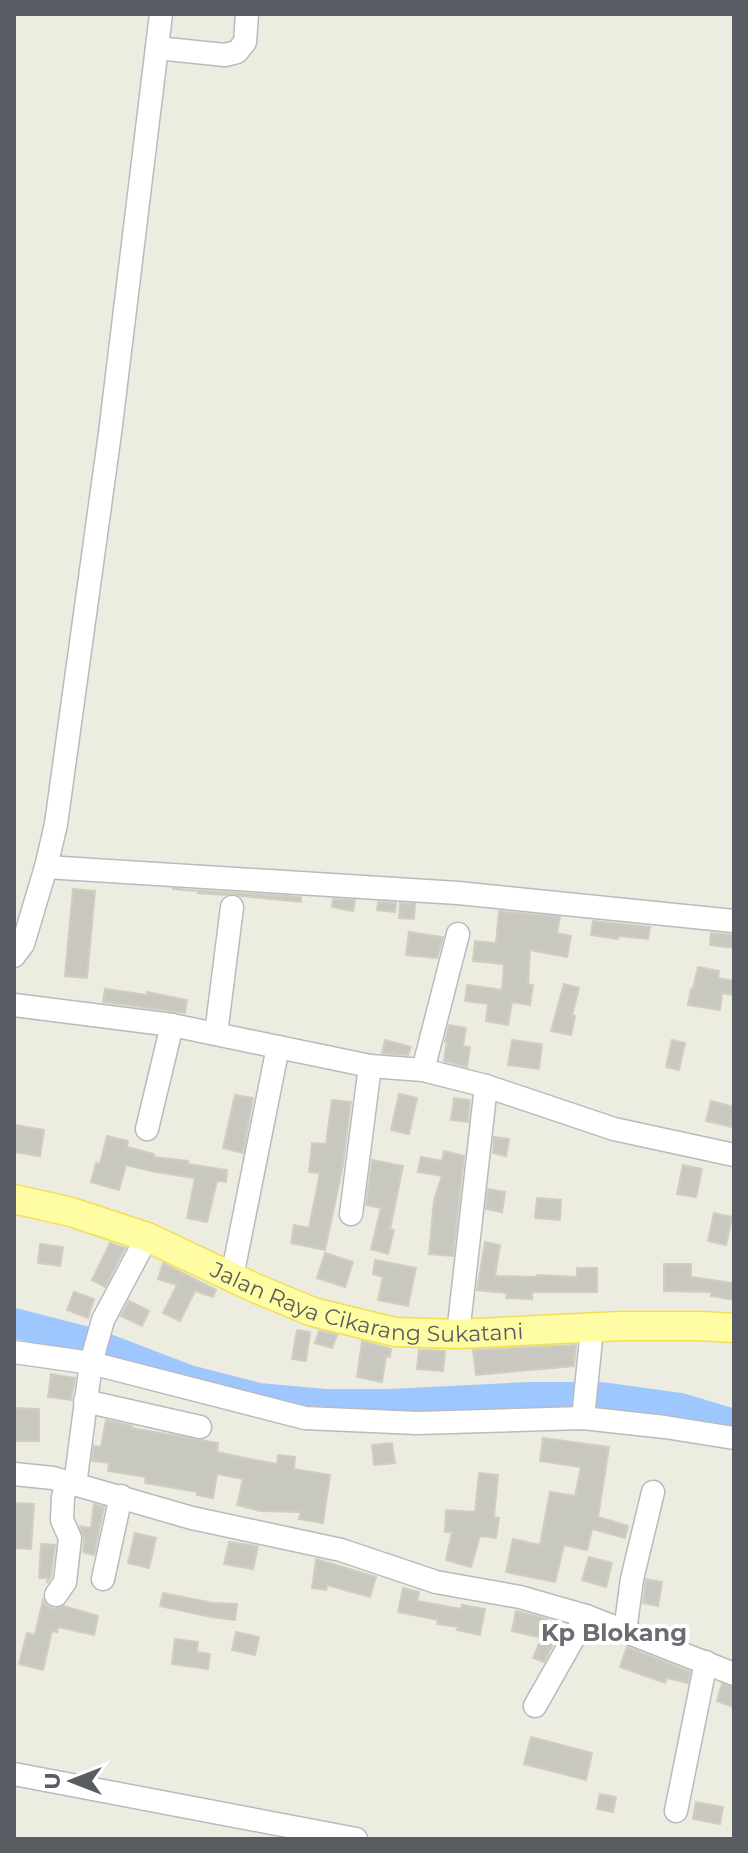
<svg xmlns="http://www.w3.org/2000/svg" width="748" height="1853" font-family="Montserrat,sans-serif">
<style>
.lines{fill:none;stroke-linecap:round;stroke-linejoin:round}
.river{stroke:#9ec7ff;stroke-width:30}
.building{fill:#c9c8c0;stroke:#d1cebf;stroke-width:2}
.minor-casing{stroke:#b8bac0;stroke-width:25}
.major-casing{stroke:#f3dd52;stroke-width:31}
.minor{stroke:#fff;stroke-width:22}
.major{stroke:#fffda3;stroke-width:28}
.labels{text-anchor:middle;dominant-baseline:central;stroke-width:8;stroke-linejoin:round;paint-order:stroke}
.street-label{font-size:22px;fill:#595c62;stroke:#fff}
.neighbourhood-label{font-size:24px;font-weight:bold;fill:#6a6e74;stroke:#fff}
</style>
<rect width="100%" height="100%" fill="#edece0"/>
<g class="lines">
<path class="river" d="M14 1323 92 1343 189 1380 259 1398 324 1404H390L529 1397H602L681 1408 734 1424"/>
</g>
<g class="building">
<path d="M73 889 95 891 87 978 65 976Z"/>
<path d="M172 889 301 897V902L241 896 233 893 225 895 198 893V891Z"/>
<path d="M333 899 355 900 353 911 332 907Z"/>
<path d="M378 902 396 903 395 912 377 910Z"/>
<path d="M400 903 415 904 414 919 399 918Z"/>
<path d="M499 911 560 917 557 933 571 936 567 957 530 950 528 984 533 985 530 1005 512 1002 508 1025 486 1021 488 1004 465 1001 467 985 502 990 504 964 473 961 475 941 496 943Z"/>
<path d="M593 921 650 927 648 939 618 936V939L591 935Z"/>
<path d="M409 932 443 937 437 958 406 955Z"/>
<path d="M711 933 734 935V948L710 945Z"/>
<path d="M698 967 719 971 718 978 734 981V995L722 993 720 1010 688 1005 691 989H693Z"/>
<path d="M564 984 579 988 572 1015 575 1016 571 1035 551 1031Z"/>
<path d="M105 989 147 995V992L187 1000 185 1013 103 1002Z"/>
<path d="M449 1025 466 1028 463 1046 470 1047 467 1067 444 1061 447 1042H445Z"/>
<path d="M385 1040 411 1047 408 1055 382 1053Z"/>
<path d="M512 1040 542 1044 539 1069 508 1065Z"/>
<path d="M672 1040 685 1043 679 1070 666 1067Z"/>
<path d="M399 1094 417 1098 409 1134 391 1130Z"/>
<path d="M235 1095 253 1098 243 1153 223 1148Z"/>
<path d="M454 1098 470 1100 468 1122 451 1120Z"/>
<path d="M332 1100 351 1102 343 1165 325 1250 291 1243 294 1225 309 1228 320 1173 309 1172 312 1143 326 1144Z"/>
<path d="M711 1101 734 1107 732 1127 706 1121Z"/>
<path d="M16 1125 44 1130 40 1156 14 1152Z"/>
<path d="M107 1136 128 1141 127 1147 154 1154V1157L188 1161V1164L227 1170 226 1182 217 1181 207 1222 187 1218 195 1178 155 1172 126 1165 119 1190 91 1182 96 1163 100 1164Z"/>
<path d="M494 1137 509 1139 506 1156 493 1153Z"/>
<path d="M444 1151 464 1156 453 1256 429 1254 434 1200 442 1176 418 1172 421 1157 442 1161Z"/>
<path d="M372 1160 403 1166 390 1229 394 1230 388 1254 371 1249 381 1208 366 1205Z"/>
<path d="M683 1165 702 1169 696 1197 677 1194Z"/>
<path d="M488 1189 505 1192 502 1212 486 1209Z"/>
<path d="M537 1198 561 1200 560 1220 535 1218Z"/>
<path d="M714 1213 732 1217 726 1245 708 1241Z"/>
<path d="M485 1242 500 1245 495 1276 537 1277V1275L577 1277V1268H597V1292H532V1299L506 1298 507 1293 477 1290Z"/>
<path d="M110 1243 125 1248 105 1287 92 1280Z"/>
<path d="M40 1244 63 1247 60 1266 38 1263Z"/>
<path d="M325 1253 353 1262 345 1287 317 1278Z"/>
<path d="M375 1260 416 1268 408 1306 378 1300 383 1277 373 1274Z"/>
<path d="M163 1263 216 1290 213 1297 195 1291 180 1321 163 1313 177 1285 158 1279Z"/>
<path d="M664 1264H691V1277L734 1283V1300L711 1296V1292L664 1291Z"/>
<path d="M74 1292 94 1299 88 1318 67 1310Z"/>
<path d="M129 1301 149 1311 142 1326 121 1316Z"/>
<path d="M297 1330 310 1332 306 1361 292 1359Z"/>
<path d="M319 1331 337 1335 332 1348 315 1343Z"/>
<path d="M362 1341 391 1349 390 1357 386 1356 382 1382 357 1377Z"/>
<path d="M576 1345 574 1366 476 1375 473 1350Z"/>
<path d="M419 1350 445 1351 443 1371 417 1369Z"/>
<path d="M51 1374 75 1378 71 1400 48 1397Z"/>
<path d="M14 1408 39 1409V1441H14Z"/>
<path d="M106 1420 132 1426V1428L218 1443 217 1452 240 1457 277 1464 278 1455 295 1457 294 1469 330 1475 323 1523 299 1519 301 1512 261 1511 237 1505 243 1479 217 1474 213 1498 197 1495V1492L145 1483 146 1477 108 1471 109 1463 92 1461 94 1446 101 1447Z"/>
<path d="M543 1438 609 1447 598 1517 628 1526 625 1538 592 1529 587 1550 564 1545 555 1582 506 1572 513 1539 540 1545 550 1492 575 1496 581 1467 540 1461Z"/>
<path d="M392 1443 395 1463 374 1465 372 1445Z"/>
<path d="M479 1473 498 1475 494 1517 499 1518 496 1538 480 1536 471 1567 446 1560 452 1532H445L446 1510 475 1512Z"/>
<path d="M14 1503 34 1504 31 1549 14 1548Z"/>
<path d="M94 1504 104 1507 94 1555 83 1552 84 1539 80 1526 91 1528Z"/>
<path d="M135 1533 156 1538 149 1568 128 1563Z"/>
<path d="M229 1542 258 1546 253 1569 224 1564Z"/>
<path d="M41 1544 55 1545 51 1577 47 1583 48 1578H39Z"/>
<path d="M589 1557 612 1563 606 1587 582 1580Z"/>
<path d="M316 1559 376 1577 370 1597 327 1585 326 1590 312 1588Z"/>
<path d="M646 1579 662 1582 658 1606 643 1603Z"/>
<path d="M403 1588 419 1592 417 1601 461 1609 462 1605 485 1609 480 1635 457 1630 458 1627 437 1624 438 1620 398 1612Z"/>
<path d="M163 1593 213 1603 237 1604 235 1620 211 1617 160 1606Z"/>
<path d="M43 1600 47 1606 54 1609 64 1606 98 1616 94 1635 58 1627 57 1632 52 1631 43 1670 19 1664 27 1633 35 1635Z"/>
<path d="M516 1611 547 1619 543 1638 512 1631Z"/>
<path d="M236 1632 259 1637 255 1655 232 1650Z"/>
<path d="M175 1639 198 1642 197 1652 210 1654 208 1669 172 1664Z"/>
<path d="M541 1639 554 1643 544 1662 533 1658Z"/>
<path d="M627 1647 690 1672 688 1683 667 1678 665 1683 620 1667Z"/>
<path d="M722 1684 734 1688V1707L717 1701Z"/>
<path d="M531 1737 592 1753 586 1780 524 1764Z"/>
<path d="M600 1794 616 1797 613 1812 597 1809Z"/>
<path d="M696 1802 723 1807 720 1824 693 1819Z"/>
</g>
<g class="lines">
<g class="minor-casing">
<g id="minor">
<path d="M157 48 225 55 237 52 245 42 247 14"/>
<path d="M46 867 458 893 734 921"/>
<path d="M14 956 23 944 46 867 56 824 110 433 161 14"/>
<path d="M14 1005 172 1025 370 1066 423 1070 486 1086 614 1129 734 1155"/>
<path d="M216 1034 232 907"/>
<path d="M423 1070 458 934"/>
<path d="M147 1129 172 1025"/>
<path d="M351 1214 370 1066"/>
<path d="M232 1277 278 1047"/>
<path d="M458 1334 486 1086"/>
<path d="M14 1352 91 1363 305 1418 417 1423 583 1418 665 1427 734 1438"/>
<path d="M85 1401 200 1427"/>
<path d="M583 1418 592 1329"/>
<path d="M14 1474 53 1478 192 1518 341 1550 436 1582 520 1597 586 1616 734 1674"/>
<path d="M75 1485 91 1363 103 1320 147 1237"/>
<path d="M103 1579 121 1496"/>
<path d="M56 1595 65 1582 70 1538 62 1520 63 1497 67 1482"/>
<path d="M625 1631 632 1579 653 1492"/>
<path d="M535 1706 586 1616"/>
<path d="M14 1774 356 1839"/>
<path d="M676 1811 706 1662"/>
</g>
</g>
<g class="major-casing">
<g id="major">
<path id="s1" d="M14 1199 71 1212 147 1237 255 1288 313 1312 395 1332 458 1334 621 1326H701L734 1328"/>
</g>
</g>
<use href="#minor" class="minor"/>
<use href="#major" class="major"/>
</g>
<g class="labels">
<g class="street-label">
<text stroke="none"><textPath href="#s1" startOffset="372">Jalan Raya Cikarang Sukatani</textPath></text>
</g>
<g class="neighbourhood-label">
<text x="614" y="1632">Kp Blokang</text>
</g>
</g>
<rect width="748" height="1853" fill="none" stroke="#595c62" stroke-width="32"/>
<g transform="translate(72 1781) rotate(270)" stroke="#ffffff" stroke-width="6" paint-order="stroke">
<path d="M0-6L14 30L0 20L-14 30Z" fill="#595c62"/>
<text y="-12" font-size="22" font-weight="bold" text-anchor="middle" fill="#595c62">U</text>
</g>
</svg>
